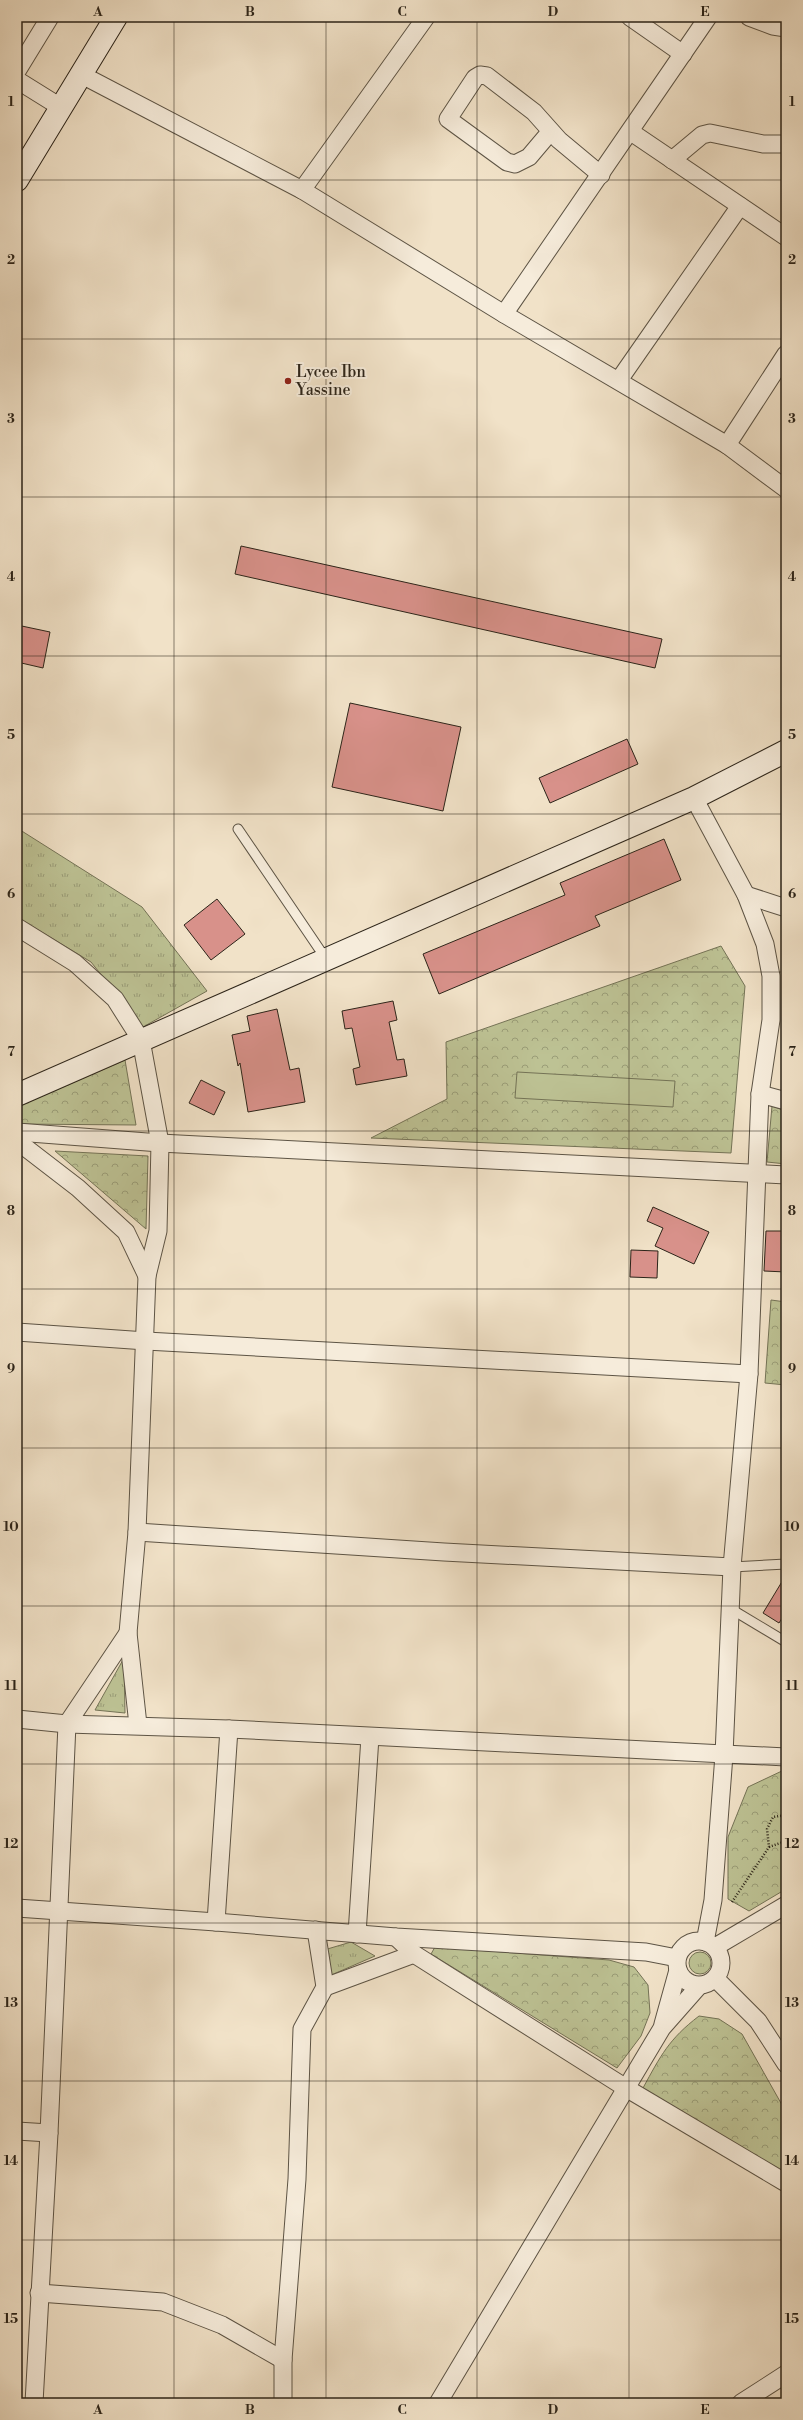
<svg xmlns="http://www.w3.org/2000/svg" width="803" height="2420" font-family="'Libre Bodoni',serif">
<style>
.grass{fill:url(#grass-tufts);stroke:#747356}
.forest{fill:url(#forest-crowns);stroke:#747356}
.pitch{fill:#bdc294;stroke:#747356}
.building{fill:#d8918a;stroke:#2c2419}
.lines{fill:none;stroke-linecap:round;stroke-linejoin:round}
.lane-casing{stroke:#5d5445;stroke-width:11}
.street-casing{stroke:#5d5445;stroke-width:19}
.secondary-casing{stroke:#2c2419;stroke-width:24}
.path{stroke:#2c2419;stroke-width:2.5;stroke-dasharray:1 2;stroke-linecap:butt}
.lane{stroke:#f6ecdb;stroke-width:9}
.street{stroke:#f6ecdb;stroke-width:17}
.secondary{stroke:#f6ecdb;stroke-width:22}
.grid{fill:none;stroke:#2c2419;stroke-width:1;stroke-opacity:0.55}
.poi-dot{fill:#8f2418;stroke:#f6ecdb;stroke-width:1.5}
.labels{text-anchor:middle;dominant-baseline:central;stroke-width:4;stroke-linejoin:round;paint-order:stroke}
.poi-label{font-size:16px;fill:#2c2419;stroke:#f6ecdb;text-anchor:start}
.neatline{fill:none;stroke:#2c2419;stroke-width:1.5}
.grid-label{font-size:13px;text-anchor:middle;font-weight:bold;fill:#2c2419}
</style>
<defs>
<pattern id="grass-tufts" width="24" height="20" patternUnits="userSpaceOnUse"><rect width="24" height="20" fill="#bdc294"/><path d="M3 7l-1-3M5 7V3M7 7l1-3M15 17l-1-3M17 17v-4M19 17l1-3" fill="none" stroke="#9a9d78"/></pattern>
<pattern id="forest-crowns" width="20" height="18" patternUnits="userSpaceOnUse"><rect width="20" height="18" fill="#bdc294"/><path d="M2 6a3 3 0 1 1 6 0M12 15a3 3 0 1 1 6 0" fill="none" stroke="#9a9d78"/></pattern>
</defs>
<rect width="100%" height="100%" fill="#f1e2c8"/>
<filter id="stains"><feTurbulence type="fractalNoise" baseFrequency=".005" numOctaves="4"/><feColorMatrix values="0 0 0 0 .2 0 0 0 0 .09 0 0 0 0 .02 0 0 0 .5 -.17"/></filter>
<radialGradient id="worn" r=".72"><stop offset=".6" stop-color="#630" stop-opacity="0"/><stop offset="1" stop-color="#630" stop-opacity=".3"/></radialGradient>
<g class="grass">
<path d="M17 828 142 907 207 991 143 1027 91 962 17 917Z"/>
<path d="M124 1658 125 1713 95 1710Z"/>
<path d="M351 1942 375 1956 329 1976 324 1950Z"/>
<circle cx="700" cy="1963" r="11"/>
</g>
<g class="forest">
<path d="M721 946 745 986 731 1153 371 1138 447 1099 446 1042Z"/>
<path d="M125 1060 136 1125 17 1124V1107Z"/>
<path d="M772 1106 786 1111V1164L767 1162Z"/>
<path d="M55 1151 148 1156 146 1229Z"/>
<path d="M771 1300 786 1302V1385L765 1383Z"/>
<path d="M784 1770 786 1772V1889L749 1911 728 1899V1837L748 1787Z"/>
<path d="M435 1947 609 1960 634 1967 648 1985 650 2013 641 2036 617 2068 431 1954Z"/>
<path d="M699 2016 719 2019 742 2034 786 2112V2174L643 2088C661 2055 669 2039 699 2016Z"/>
</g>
<path class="pitch" d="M517 1072 675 1081 673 1107 515 1098Z"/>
<g class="building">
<path d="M241 546 662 639 655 668 235 574Z"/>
<path d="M17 625 50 632 43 668 17 662Z"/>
<path d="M350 703 461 727 443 811 332 787Z"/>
<path d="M627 739 638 764 550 803 539 778Z"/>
<path d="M664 839 681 880 595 916 600 926 439 994 423 954 565 895 560 883Z"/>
<path d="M217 899 245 934 211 960 184 925Z"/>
<path d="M393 1001 397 1020 389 1022 397 1060 404 1059 407 1076 356 1085 353 1069 360 1067 352 1028 345 1029 342 1011Z"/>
<path d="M277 1009 290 1070 299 1068 305 1102 248 1112 240 1063 238 1066 232 1035 250 1031 247 1016Z"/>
<path d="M201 1080 225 1092 214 1115 189 1103Z"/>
<path d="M653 1207 709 1232 694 1264 655 1246 663 1228 647 1221Z"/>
<path d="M766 1231H786V1272L764 1271Z"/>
<path d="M631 1250 658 1251 657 1278 630 1277Z"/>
<path d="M786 1575V1612L779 1623 763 1613Z"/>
</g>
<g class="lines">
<g class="lane-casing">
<g id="lane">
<path d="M238 829 326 959"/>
<path d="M732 1567 786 1564"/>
<path d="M731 1609 786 1642"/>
</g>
</g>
<g class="street-casing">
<g id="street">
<path d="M630 17 683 54"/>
<path d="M749 17 773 26 786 28"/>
<path d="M17 71 50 17"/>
<path d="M82 75 302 190 504 314 727 445 786 489"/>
<path d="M17 80 62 108"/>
<path d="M551 131 529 157 515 164 507 162 448 119 475 78 480 75 487 76 534 112 559 140 601 175"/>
<path d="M631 132 786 237"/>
<path d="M672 160 702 135 710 133 763 144H786"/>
<path d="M302 190 426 17"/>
<path d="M504 314 708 17"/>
<path d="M619 380 740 206"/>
<path d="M727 445 786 354"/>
<path d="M694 798 746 895 765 944 771 976V1020L760 1094 749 1374 732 1567 724 1755 713 1900 705 1942"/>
<path d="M746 895 786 908"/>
<path d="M17 927 75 963 115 999 141 1040 160 1143 158 1231 147 1276 137 1532 128 1633 138 1725"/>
<path d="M760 1094 786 1101"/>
<path d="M17 1132 160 1143 786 1175"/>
<path d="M17 1141 78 1188 126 1232 147 1276"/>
<path d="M17 1332 146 1341 749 1374"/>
<path d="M137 1532 444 1552 732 1567"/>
<path d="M17 1719 67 1724 229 1729 786 1757"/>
<path d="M17 1908 216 1922 396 1937 646 1952 677 1958"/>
<path d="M216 1922 229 1729"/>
<path d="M357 1934 370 1737"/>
<path d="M396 1937 414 1954 626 2088 786 2183"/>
<circle cx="699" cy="1963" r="22"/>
<path d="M715 1947 786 1905"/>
<path d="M716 1979 758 2021 786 2064"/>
<path d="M325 1987 414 1954"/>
<path d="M663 2024 678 1970"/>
<path d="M17 2131 49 2133"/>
<path d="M39 2293 163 2302 222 2325 283 2360"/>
<path d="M34 2403 49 2133 67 1724 128 1633"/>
<path d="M283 2403V2360L297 2179 302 2029 325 1987 316 1930"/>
<path d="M438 2403 662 2028 699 1986"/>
<path d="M741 2403 786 2374"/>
</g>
</g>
<g class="secondary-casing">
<g id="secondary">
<path d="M17 180 116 17"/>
<path d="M17 1095 694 798 786 751"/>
</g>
</g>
<g class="path">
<path d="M769 1847 786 1841"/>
<path d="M732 1902 769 1847 767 1829 773 1817 786 1815"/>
</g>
<use href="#lane" class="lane"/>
<use href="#street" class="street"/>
<use href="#secondary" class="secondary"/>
</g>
<path class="grid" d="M174 17V2403M326 17V2403M477 17V2403M629 17V2403M17 180H786M17 339H786M17 497H786M17 656H786M17 814H786M17 972H786M17 1131H786M17 1289H786M17 1448H786M17 1606H786M17 1764H786M17 1923H786M17 2081H786M17 2240H786"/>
<circle class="poi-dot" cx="288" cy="381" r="4"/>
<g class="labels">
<g class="poi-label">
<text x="296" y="372">Lycee Ibn<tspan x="296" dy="18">Yassine</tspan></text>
</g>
</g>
<rect width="803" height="2420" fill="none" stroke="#f1e2c8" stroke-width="44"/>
<rect x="22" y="22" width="759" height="2376" class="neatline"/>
<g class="grid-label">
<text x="98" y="16">A</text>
<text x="250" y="16">B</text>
<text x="402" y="16">C</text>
<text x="553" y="16">D</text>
<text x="705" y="16">E</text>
<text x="11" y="106">1</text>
<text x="792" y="106">1</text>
<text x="11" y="264">2</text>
<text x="792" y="264">2</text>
<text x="11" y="423">3</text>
<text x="792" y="423">3</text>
<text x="11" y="581">4</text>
<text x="792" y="581">4</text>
<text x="11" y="739">5</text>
<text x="792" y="739">5</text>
<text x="11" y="898">6</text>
<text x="792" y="898">6</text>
<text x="11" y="1056">7</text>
<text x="792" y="1056">7</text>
<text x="11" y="1215">8</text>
<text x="792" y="1215">8</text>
<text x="11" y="1373">9</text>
<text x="792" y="1373">9</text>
<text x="11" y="1531">10</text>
<text x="792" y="1531">10</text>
<text x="11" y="1690">11</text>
<text x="792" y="1690">11</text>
<text x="11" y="1848">12</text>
<text x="792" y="1848">12</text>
<text x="11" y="2007">13</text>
<text x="792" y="2007">13</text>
<text x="11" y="2165">14</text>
<text x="792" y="2165">14</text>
<text x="11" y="2323">15</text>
<text x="792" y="2323">15</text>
<text x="98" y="2414">A</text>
<text x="250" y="2414">B</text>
<text x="402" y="2414">C</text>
<text x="553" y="2414">D</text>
<text x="705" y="2414">E</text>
</g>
<rect width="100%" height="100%" filter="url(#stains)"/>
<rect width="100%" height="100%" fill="url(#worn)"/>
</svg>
